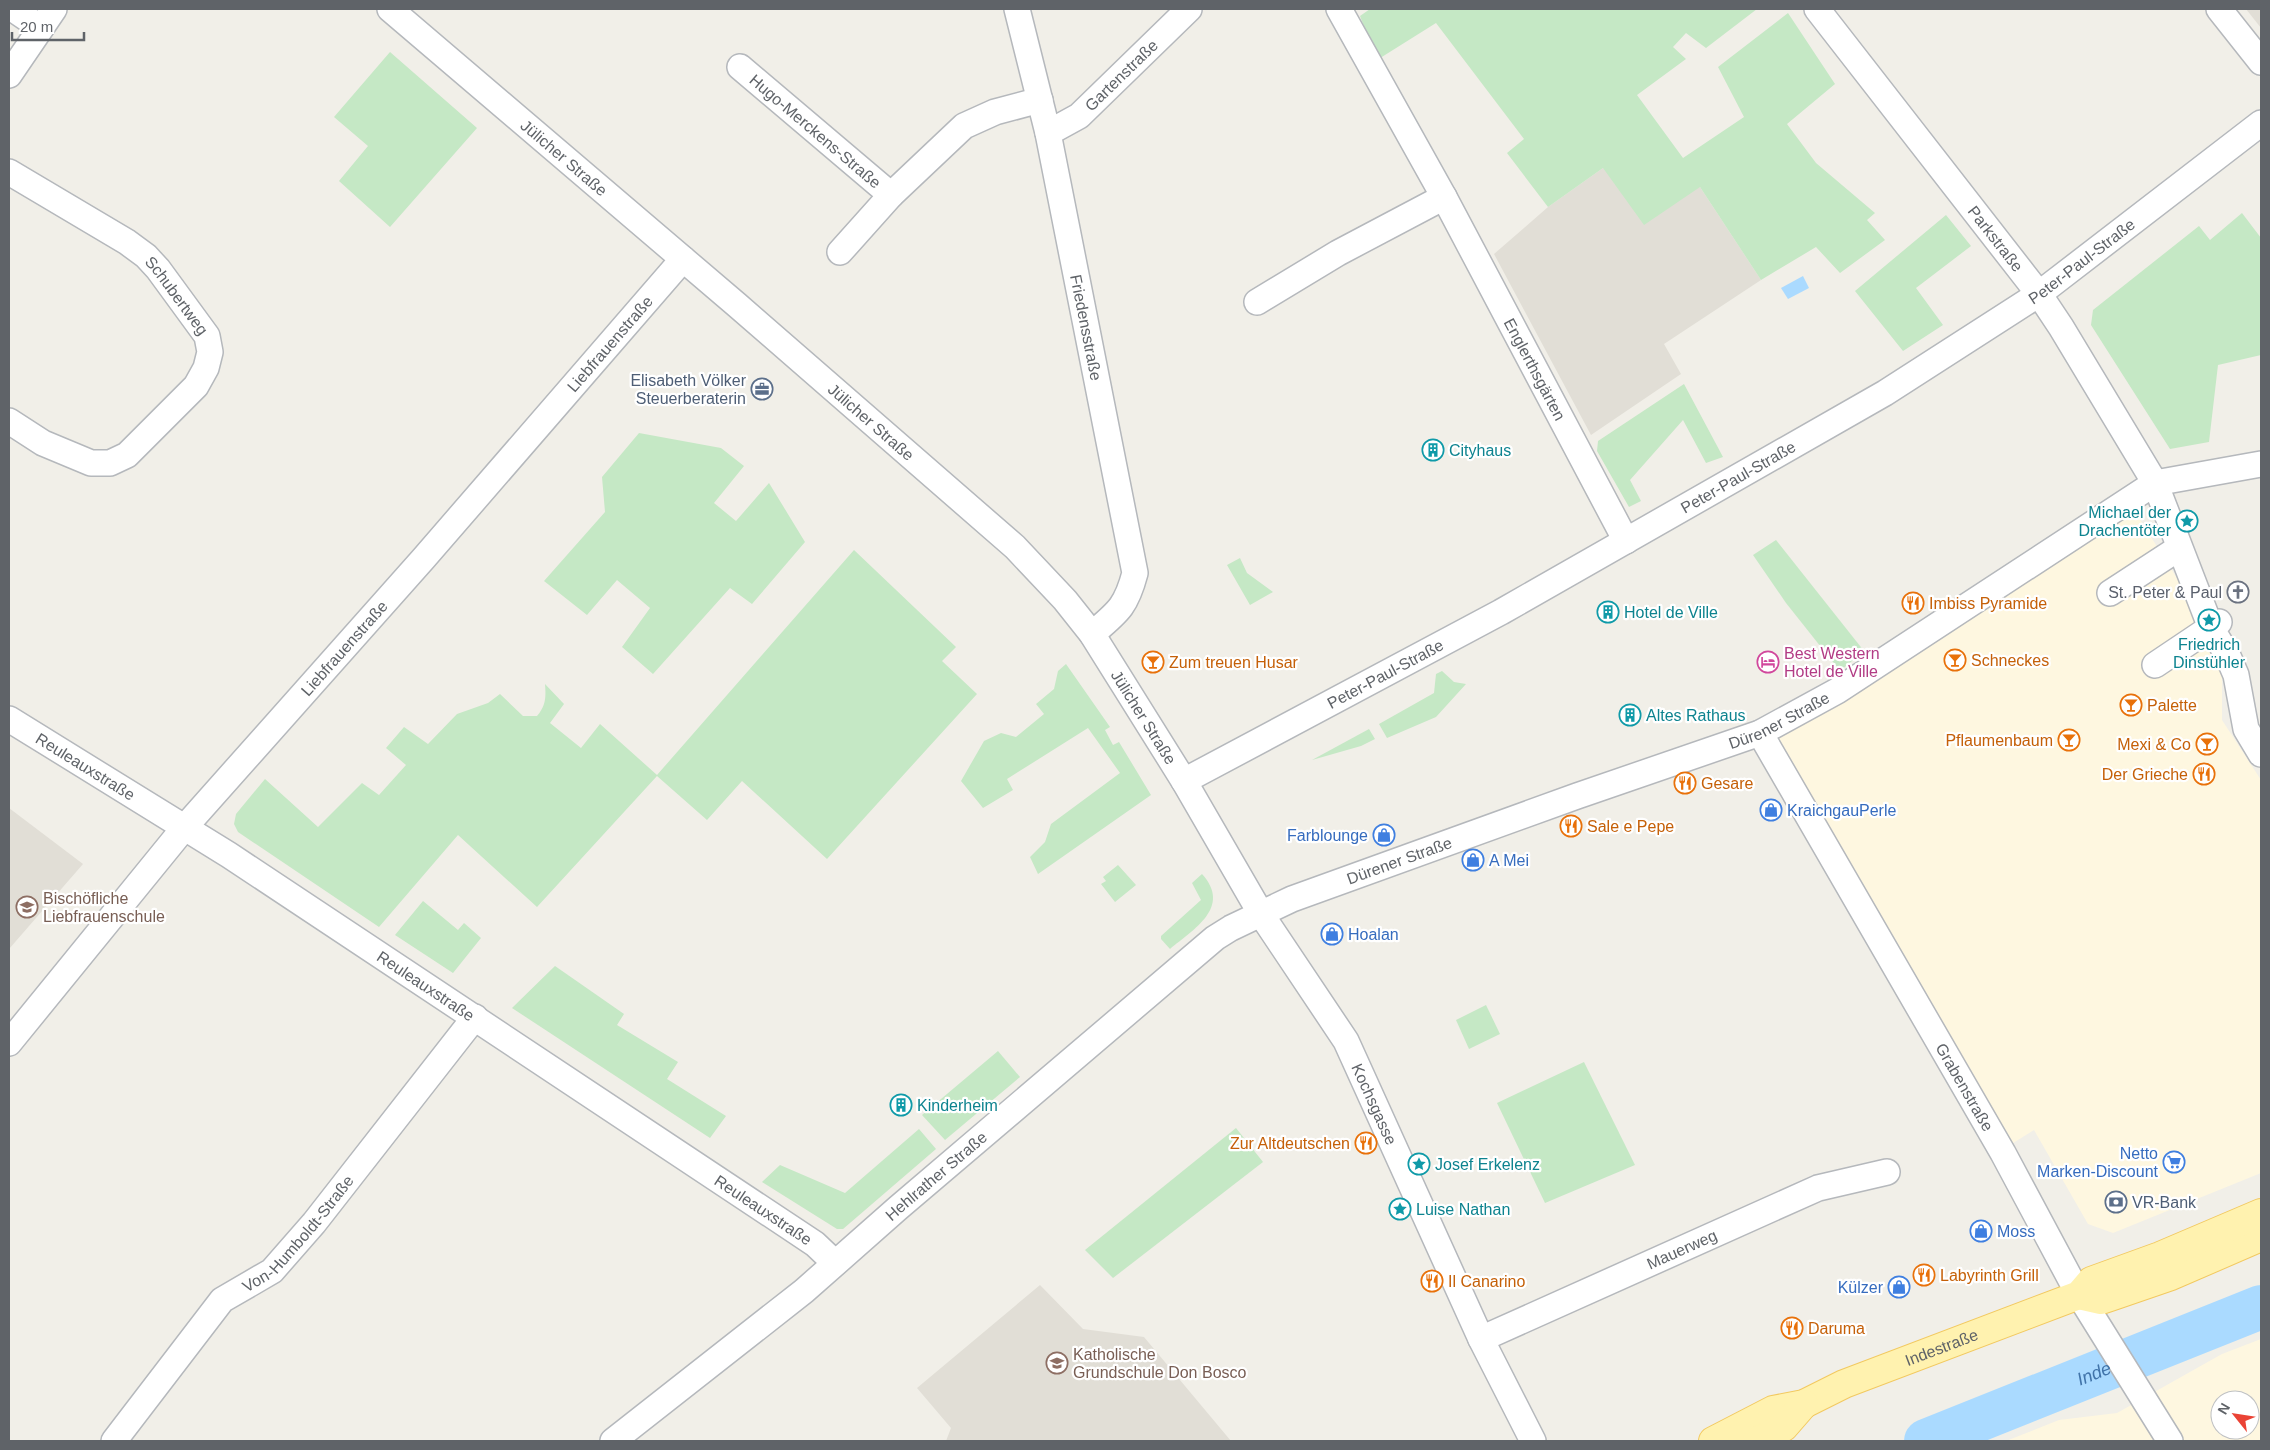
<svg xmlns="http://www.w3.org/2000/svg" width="2270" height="1450" font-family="Arial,sans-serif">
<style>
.commercial{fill:#fef7e0;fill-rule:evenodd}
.education{fill:#e1ded6}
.green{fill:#c5e8c5}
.water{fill:#aadaff}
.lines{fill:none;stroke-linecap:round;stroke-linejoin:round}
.river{stroke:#aadaff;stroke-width:44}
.minor-casing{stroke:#b5b8bc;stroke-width:28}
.major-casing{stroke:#f2c960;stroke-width:30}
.minor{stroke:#fff;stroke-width:25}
.major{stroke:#fff2af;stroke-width:28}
.labels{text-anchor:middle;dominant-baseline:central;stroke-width:4.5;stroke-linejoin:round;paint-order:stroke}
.street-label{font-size:16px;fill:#5f6368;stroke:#fff}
.service-label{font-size:16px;fill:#4e5e75;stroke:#fff;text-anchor:end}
.culture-label{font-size:16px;fill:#0d838f;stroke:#fff;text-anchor:start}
.worship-label{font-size:16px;fill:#5b616d;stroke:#fff;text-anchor:end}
.food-label{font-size:16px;fill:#c56008;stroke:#fff;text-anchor:start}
.hotel-label{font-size:16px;fill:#b23c85;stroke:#fff;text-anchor:start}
.shop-label{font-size:16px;fill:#366cbe;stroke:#fff;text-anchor:start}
.education-label{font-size:16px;fill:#785e54;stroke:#fff;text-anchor:start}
.water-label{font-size:18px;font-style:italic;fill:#4174aa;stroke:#fff}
</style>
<rect width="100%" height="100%" fill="#f1efe8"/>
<g class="commercial">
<path d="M2134 510 2222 650V720L2261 780V1173L2113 1233 2088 1224 2034 1130 2010 1145 1933 1006 1777 739Z"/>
<path d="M2261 1339V1441H2006L2059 1420 2117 1413 2222 1354ZM2220 1400H2250V1430H2220Z"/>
</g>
<g class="education">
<path d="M2246 9H2261V28Z"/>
<path d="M1603 168 1700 187 1761 280 1664 344 1681 374 1591 435 1494 254 1548 207Z"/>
<path d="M9 808 83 864 9 949Z"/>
<path d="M1040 1285 1083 1329 1144 1337 1231 1441H946L951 1428 917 1388Z"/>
</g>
<g class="green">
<path d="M1370 9H1757L1706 48 1686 33 1673 47 1686 59 1637 95 1683 158 1744 117 1718 67 1788 13 1835 84 1787 124 1816 163 1875 213 1867 220 1885 240 1840 273 1816 247 1761 280 1700 187 1644 225 1603 168 1548 207 1507 153 1524 139 1436 23 1377 60 1360 16Z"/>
<path d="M390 52 477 128 390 227 339 181 368 146 334 117Z"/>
<path d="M2242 213 2261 238V355L2218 365 2209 442 2170 449 2091 325 2093 310 2199 226 2210 240Z"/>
<path d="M1946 215 1971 246 1916 288 1943 325 1903 351 1855 291Z"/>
<path d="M1684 384 1723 457 1706 463 1683 420 1630 480 1641 501 1629 507 1597 451 1598 441Z"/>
<path d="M639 433 721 448 744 466 714 503 736 521 769 483 805 542 752 604 730 588 653 674 622 647 650 608 617 580 587 615 544 581 605 512 602 477Z"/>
<path d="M1776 540 1864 651 1840 671 1786 603 1753 555Z"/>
<path d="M854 550 956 647 942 661 977 694 827 859 742 781 707 820 657 776 537 907 458 835 379 927 238 832 234 824 236 814 265 779 318 827 362 783 379 795 406 765 386 748 404 727 428 744 457 714 488 703 500 694 523 716H537C546 706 546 697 545 684L564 704 550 723 581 748 600 724 657 775Z"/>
<path d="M1240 558 1247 573 1273 592 1250 605 1227 565Z"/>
<path d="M1066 664 1110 727 1105 730 1113 745 1119 742 1151 795 1038 874 1030 857 1045 842 1051 824 1120 773 1088 728 1007 779 1013 790 983 808 961 781 984 741 1001 733 1016 737 1044 714 1036 704 1054 689 1058 671Z"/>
<path d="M1442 671 1454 682 1466 684 1436 717 1387 738 1379 724 1434 693 1436 674Z"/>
<path d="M1369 729 1375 739 1361 746 1312 760Z"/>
<path d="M1118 865 1136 885 1115 902 1101 884 1106 881 1103 877Z"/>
<path d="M1202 874C1232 907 1194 929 1170 949L1161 939V936L1201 900 1192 883Z"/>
<path d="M423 901 458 930 464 923 481 938 453 973 395 935Z"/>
<path d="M555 966 624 1014 617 1025 678 1062 667 1079 726 1116 710 1138 512 1008Z"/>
<path d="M1486 1005 1500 1034 1469 1049 1456 1020Z"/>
<path d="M998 1051 1020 1077 945 1140 922 1115Z"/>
<path d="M1584 1062 1635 1165 1545 1203 1497 1103Z"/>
<path d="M1236 1128 1263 1162 1113 1278 1085 1250Z"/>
<path d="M919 1129 936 1149 843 1229H837L762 1182 780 1165 845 1193Z"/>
</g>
<path class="water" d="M1803 276 1809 288 1788 299 1781 288Z"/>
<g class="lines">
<path class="river" id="s1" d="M1926 1441 2261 1307"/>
<g class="minor-casing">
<g id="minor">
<path d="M13 9 41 28"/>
<path id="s2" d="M390 9 737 305 1015 547 1065 600 1092 634 1184 781 1261 914 1346 1041 1481 1339 1533 1441"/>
<path id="s3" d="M1017 9 1048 133 1135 573C1126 607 1118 612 1092 634"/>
<path id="s4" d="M1339 9 1444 197 1626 541"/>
<path id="s5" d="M1817 9 2039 294 2061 327 2155 483 2211 628 2227 654 2236 675 2246 729 2261 754"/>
<path d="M2219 9 2261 62"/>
<path id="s6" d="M740 67 891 195"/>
<path d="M9 75 54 9"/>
<path id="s7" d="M1048 133 1079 116 1189 9"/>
<path id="s8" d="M9 172 127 242 146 256 158 269 207 336 210 352 206 368 196 386 127 455 110 463H91L43 443 9 421"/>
<path d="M840 252 891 195 964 126 995 112 1040 100"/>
<path d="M1257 302 1338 253 1444 197"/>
<path d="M2110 593 2179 548"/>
<path d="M2155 665 2219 622"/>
<path id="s9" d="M9 719 229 855 815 1244 835 1263"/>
<path id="s10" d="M1760 733 2003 1153 2079 1295 2170 1441"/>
<path id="s11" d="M1184 781 1501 612 1885 393 2039 294 2261 123"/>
<path id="s12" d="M9 1043 184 828 424 558 683 259"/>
<path id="s13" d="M1481 1339 1818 1188 1887 1172"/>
<path id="s14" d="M114 1441 222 1300 272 1271 314 1223 475 1017"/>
<path id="s15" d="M613 1441 804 1291 898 1208 1215 938 1231 928 1292 899 1577 796 1760 733 1837 691 2155 483 2261 464"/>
</g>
</g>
<g class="major-casing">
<g id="major">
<path d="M2079 1295 2101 1300 2110 1297 2171 1276 2261 1237"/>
<path id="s16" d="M1713 1441 1773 1410 1804 1404 1844 1384 2079 1295 2091 1281 2160 1256 2261 1213"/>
<path d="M1757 1441 1784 1427 1804 1404"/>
</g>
</g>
<use href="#minor" class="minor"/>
<use href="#major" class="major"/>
</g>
<defs>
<g id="office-ring" transform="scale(1.125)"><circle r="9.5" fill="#fff" stroke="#5c6f8a" stroke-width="1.5"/><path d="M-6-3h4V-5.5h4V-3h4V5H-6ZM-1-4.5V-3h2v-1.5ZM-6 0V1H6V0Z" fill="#5c6f8a"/></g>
<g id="building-ring" transform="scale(1.125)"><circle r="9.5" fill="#fff" stroke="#0f9aa8" stroke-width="1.5"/><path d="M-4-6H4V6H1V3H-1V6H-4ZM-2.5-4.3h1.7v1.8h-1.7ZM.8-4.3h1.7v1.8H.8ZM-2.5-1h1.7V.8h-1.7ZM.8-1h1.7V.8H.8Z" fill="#0f9aa8"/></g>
<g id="sight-ring" transform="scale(1.125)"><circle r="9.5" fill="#fff" stroke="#0f9aa8" stroke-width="1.5"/><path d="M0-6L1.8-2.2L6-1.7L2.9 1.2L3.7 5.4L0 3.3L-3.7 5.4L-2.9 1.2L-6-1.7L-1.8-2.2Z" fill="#0f9aa8"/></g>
<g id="church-ring" transform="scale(1.125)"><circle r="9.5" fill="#fff" stroke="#6b7280" stroke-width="1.5"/><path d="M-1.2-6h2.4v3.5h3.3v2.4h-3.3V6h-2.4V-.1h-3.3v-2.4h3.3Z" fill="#6b7280"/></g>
<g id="restaurant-ring" transform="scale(1.125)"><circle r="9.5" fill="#fff" stroke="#e8710a" stroke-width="1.5"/><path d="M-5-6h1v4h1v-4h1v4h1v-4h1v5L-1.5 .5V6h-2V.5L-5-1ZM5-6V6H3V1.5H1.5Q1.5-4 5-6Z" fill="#e8710a"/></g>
<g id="bar-ring" transform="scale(1.125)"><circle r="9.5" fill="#fff" stroke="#e8710a" stroke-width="1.5"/><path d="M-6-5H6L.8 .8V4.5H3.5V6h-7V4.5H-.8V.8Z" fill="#e8710a"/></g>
<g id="hotel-ring" transform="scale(1.125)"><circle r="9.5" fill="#fff" stroke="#d1479c" stroke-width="1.5"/><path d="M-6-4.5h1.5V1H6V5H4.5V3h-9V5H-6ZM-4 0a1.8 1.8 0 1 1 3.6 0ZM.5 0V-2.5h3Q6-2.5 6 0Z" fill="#d1479c"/></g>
<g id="shop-ring" transform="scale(1.125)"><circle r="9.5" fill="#fff" stroke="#3f7fe0" stroke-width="1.5"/><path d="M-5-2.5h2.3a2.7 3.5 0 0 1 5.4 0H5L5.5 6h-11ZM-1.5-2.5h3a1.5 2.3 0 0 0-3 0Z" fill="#3f7fe0"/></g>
<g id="school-ring" transform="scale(1.125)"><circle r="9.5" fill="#fff" stroke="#8d6e63" stroke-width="1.5"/><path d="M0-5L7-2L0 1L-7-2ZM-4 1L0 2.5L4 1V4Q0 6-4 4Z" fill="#8d6e63"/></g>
<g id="supermarket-ring" transform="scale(1.125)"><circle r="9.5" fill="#fff" stroke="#3f7fe0" stroke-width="1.5"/><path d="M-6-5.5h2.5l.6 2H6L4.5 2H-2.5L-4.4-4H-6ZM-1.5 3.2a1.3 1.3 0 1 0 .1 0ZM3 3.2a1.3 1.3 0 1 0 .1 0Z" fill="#3f7fe0"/></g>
<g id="bank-ring" transform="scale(1.125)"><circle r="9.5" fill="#fff" stroke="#5c6f8a" stroke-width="1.5"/><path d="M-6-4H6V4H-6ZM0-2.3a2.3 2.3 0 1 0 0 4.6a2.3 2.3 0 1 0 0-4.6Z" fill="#5c6f8a"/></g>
</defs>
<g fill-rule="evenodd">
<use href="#office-ring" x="762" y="389"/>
<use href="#building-ring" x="1433" y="450"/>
<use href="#sight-ring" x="2187" y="521"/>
<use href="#church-ring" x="2238" y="592"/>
<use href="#restaurant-ring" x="1913" y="603"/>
<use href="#building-ring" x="1608" y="612"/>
<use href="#sight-ring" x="2209" y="620"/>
<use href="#bar-ring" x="1955" y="660"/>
<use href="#bar-ring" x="1153" y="662"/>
<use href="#hotel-ring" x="1768" y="662"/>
<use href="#bar-ring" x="2131" y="705"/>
<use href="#building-ring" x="1630" y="715"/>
<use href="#bar-ring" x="2069" y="740"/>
<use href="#bar-ring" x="2207" y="744"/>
<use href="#restaurant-ring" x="2204" y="774"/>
<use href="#restaurant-ring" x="1685" y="783"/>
<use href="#shop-ring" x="1771" y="810"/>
<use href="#restaurant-ring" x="1571" y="826"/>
<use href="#shop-ring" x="1384" y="835"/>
<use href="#shop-ring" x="1473" y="860"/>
<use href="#school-ring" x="27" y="907"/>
<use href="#shop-ring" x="1332" y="934"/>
<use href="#building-ring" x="901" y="1105"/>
<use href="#restaurant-ring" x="1366" y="1143"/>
<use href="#supermarket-ring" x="2174" y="1162"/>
<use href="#sight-ring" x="1419" y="1164"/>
<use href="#bank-ring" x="2116" y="1202"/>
<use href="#sight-ring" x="1400" y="1209"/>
<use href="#shop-ring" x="1981" y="1231"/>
<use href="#restaurant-ring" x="1924" y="1275"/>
<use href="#restaurant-ring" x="1432" y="1281"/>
<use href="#shop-ring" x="1899" y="1287"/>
<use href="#restaurant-ring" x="1792" y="1328"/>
<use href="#school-ring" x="1057" y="1363"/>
</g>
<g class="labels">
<g class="street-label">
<text stroke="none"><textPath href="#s7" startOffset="94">Gartenstraße</textPath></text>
<text stroke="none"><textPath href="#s6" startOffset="99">Hugo-Merckens-Straße</textPath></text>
<text stroke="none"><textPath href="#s2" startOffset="229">Jülicher Straße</textPath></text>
<text stroke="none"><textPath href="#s5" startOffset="291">Parkstraße</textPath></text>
<text stroke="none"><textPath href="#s11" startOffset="1038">Peter-Paul-Straße</textPath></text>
<text stroke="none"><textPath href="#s8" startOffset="211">Schubertweg</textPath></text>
<text stroke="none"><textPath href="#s3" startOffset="326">Friedensstraße</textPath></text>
<text stroke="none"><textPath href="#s12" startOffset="922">Liebfrauenstraße</textPath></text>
<text stroke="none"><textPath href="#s4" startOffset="410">Englerthsgärten</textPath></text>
<text stroke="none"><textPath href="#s2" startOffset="634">Jülicher Straße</textPath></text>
<text stroke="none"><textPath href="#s11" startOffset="632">Peter-Paul-Straße</textPath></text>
<text stroke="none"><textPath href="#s12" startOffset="518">Liebfrauenstraße</textPath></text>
<text stroke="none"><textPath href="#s11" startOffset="228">Peter-Paul-Straße</textPath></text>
<text stroke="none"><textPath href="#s2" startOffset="1039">Jülicher Straße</textPath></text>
<text stroke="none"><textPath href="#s15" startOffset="1390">Dürener Straße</textPath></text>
<text stroke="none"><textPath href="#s9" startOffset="90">Reuleauxstraße</textPath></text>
<text stroke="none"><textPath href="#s15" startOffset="985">Dürener Straße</textPath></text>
<text stroke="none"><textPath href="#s9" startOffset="495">Reuleauxstraße</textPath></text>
<text stroke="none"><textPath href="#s10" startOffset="409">Grabenstraße</textPath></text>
<text stroke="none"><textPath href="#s2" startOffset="1490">Kochsgasse</textPath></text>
<text stroke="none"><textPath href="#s15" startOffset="418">Hehlrather Straße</textPath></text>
<text stroke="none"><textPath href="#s9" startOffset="900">Reuleauxstraße</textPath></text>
<text stroke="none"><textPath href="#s14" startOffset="280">Von-Humboldt-Straße</textPath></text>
<text stroke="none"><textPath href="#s13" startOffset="220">Mauerweg</textPath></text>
<text stroke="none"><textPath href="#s16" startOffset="248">Indestraße</textPath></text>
</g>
<g class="service-label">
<text x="746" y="380">Elisabeth Völker<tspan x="746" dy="18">Steuerberaterin</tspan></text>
<text x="2132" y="1202" text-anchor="start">VR-Bank</text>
</g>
<g class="culture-label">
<text x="1449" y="450">Cityhaus</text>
<text x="2171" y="512" text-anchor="end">Michael der<tspan x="2171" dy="18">Drachentöter</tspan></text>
<text x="1624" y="612">Hotel de Ville</text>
<text x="2209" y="644" text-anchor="middle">Friedrich<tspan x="2209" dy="18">Dinstühler</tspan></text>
<text x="1646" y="715">Altes Rathaus</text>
<text x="917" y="1105">Kinderheim</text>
<text x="1435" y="1164">Josef Erkelenz</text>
<text x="1416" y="1209">Luise Nathan</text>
</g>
<g class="worship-label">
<text x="2222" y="592">St. Peter &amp; Paul</text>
</g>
<g class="food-label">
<text x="1929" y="603">Imbiss Pyramide</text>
<text x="1971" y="660">Schneckes</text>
<text x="1169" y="662">Zum treuen Husar</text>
<text x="2147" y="705">Palette</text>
<text x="2053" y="740" text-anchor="end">Pflaumenbaum</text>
<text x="2191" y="744" text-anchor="end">Mexi &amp; Co</text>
<text x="2188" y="774" text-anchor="end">Der Grieche</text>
<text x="1701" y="783">Gesare</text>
<text x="1587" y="826">Sale e Pepe</text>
<text x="1350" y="1143" text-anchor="end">Zur Altdeutschen</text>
<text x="1940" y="1275">Labyrinth Grill</text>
<text x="1448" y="1281">Il Canarino</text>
<text x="1808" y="1328">Daruma</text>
</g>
<g class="hotel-label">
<text x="1784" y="653">Best Western<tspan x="1784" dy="18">Hotel de Ville</tspan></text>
</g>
<g class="shop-label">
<text x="1787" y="810">KraichgauPerle</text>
<text x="1368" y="835" text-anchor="end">Farblounge</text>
<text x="1489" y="860">A Mei</text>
<text x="1348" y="934">Hoalan</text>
<text x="2158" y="1153" text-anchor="end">Netto<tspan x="2158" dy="18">Marken-Discount</tspan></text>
<text x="1997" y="1231">Moss</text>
<text x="1883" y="1287" text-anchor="end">Külzer</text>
</g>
<g class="education-label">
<text x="43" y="898">Bischöfliche<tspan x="43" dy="18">Liebfrauenschule</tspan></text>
<text x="1073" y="1354">Katholische<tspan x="1073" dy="18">Grundschule Don Bosco</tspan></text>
</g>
<g class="water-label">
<text stroke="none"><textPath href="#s1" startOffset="181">Inde</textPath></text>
</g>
</g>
<rect width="2270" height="1450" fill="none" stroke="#5f6368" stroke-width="20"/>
<g transform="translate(2235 1415) rotate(300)"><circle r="24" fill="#ffffff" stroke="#bfc1c3"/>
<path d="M0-4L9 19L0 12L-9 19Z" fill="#ea4335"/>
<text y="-8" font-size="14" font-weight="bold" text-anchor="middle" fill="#5f6368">N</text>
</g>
<path d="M12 32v8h72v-8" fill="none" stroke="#5f6368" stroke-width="2.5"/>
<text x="20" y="32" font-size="15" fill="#5f6368" stroke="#ffffff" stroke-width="4" paint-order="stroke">20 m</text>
</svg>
